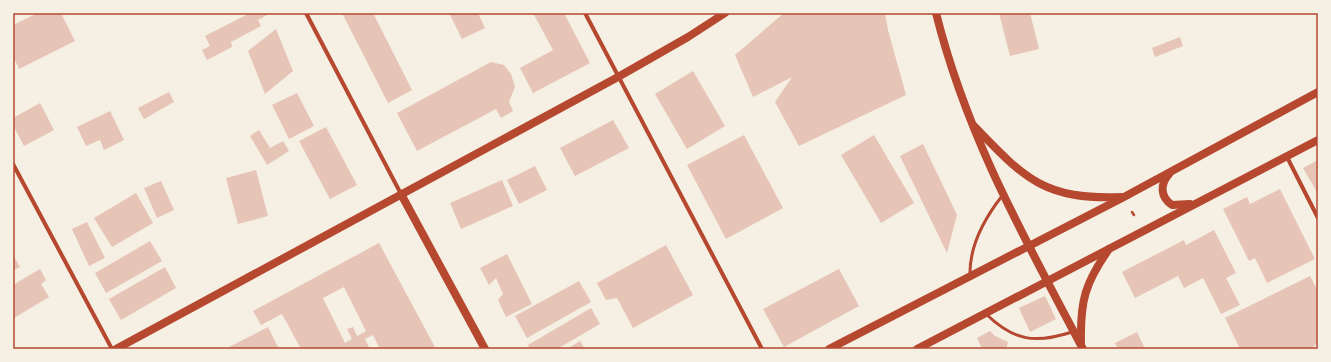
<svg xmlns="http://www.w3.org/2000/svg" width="1331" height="362" font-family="Poppins,sans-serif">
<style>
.building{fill:#e6c5b7;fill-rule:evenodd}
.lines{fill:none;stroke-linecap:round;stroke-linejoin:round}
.path{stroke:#b5482f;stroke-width:2.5}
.service{stroke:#b5482f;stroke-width:3}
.minor{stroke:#b5482f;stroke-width:4}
.secondary{stroke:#b5482f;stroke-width:8}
.neatline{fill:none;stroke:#b5482f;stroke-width:1.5}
</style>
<rect width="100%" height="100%" fill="#f6efe4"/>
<g class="building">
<path d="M38 13H61L75 41 19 69 15 60H13V25Z"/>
<path d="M250 13 269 14 258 20 261 26 231 42 232 47 207 60 202 50 210 46 205 36Z"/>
<path d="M342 13H373L412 90 388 103Z"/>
<path d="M449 13H478L485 28 462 39Z"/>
<path d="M533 13H564L590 63 533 93 520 68 553 50Z"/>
<path d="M784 13H885L888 30 906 95 799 146 775 102 792 77 753 97 735 55Z"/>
<path d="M999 13H1030L1039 49 1010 56Z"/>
<path d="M276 29 293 71 265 94 248 51Z"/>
<path d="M1180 37 1183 46 1155 57 1152 48Z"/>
<path d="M491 62 504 65 511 74 515 87 509 102 513 111 501 118 496 109 417 151 397 113Z"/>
<path d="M693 71 725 126 687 149 655 94Z"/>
<path d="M169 92 174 102 144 119 138 108Z"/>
<path d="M297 93 314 126 289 139 272 105Z"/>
<path d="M40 103 54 130 24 146 13 125V118Z"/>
<path d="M110 111 124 140 104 150 100 140 86 146 77 127Z"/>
<path d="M613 120 629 148 575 176 560 148Z"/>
<path d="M326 127 357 185 330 199 299 141Z"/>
<path d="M259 130 270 148 283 141 289 151 267 165 250 136Z"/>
<path d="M744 135 783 208 726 239 687 165Z"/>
<path d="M874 135 914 203 881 223 841 155Z"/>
<path d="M923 144 957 215 947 253 900 156Z"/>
<path d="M1318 160V194L1303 168Z"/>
<path d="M535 166 547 190 519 204 507 180Z"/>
<path d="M256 170 268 216 238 224 226 178Z"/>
<path d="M502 180 513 206 461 229 450 203Z"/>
<path d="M161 181 174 210 157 218 144 188Z"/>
<path d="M1280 189 1315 259 1267 283 1255 258 1249 261 1223 209 1247 197 1250 204Z"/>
<path d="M136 193 153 223 112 247 94 218Z"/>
<path d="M87 222 105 258 89 266 72 229Z"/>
<path d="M1214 230 1236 273 1226 278 1240 305 1221 314 1203 278 1184 288 1178 276 1135 298 1122 272 1184 240 1186 245Z"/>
<path d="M150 241 162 261 106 293 95 273Z"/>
<path d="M379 243 436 349H380L373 335 365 339 370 349H301L282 314 261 325 253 311ZM344 287 366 331 357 336 353 327 347 329 352 339 345 343 323 298Z"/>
<path d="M666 245 693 295 633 328 617 298 606 300 597 283Z"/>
<path d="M507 254 532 304 506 317 498 300 503 294 496 278 489 285 480 268Z"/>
<path d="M13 255 20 267 13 271Z"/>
<path d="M165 267 176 288 121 320 109 299Z"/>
<path d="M40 269 46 280 41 284 49 297 14 318 13 285Z"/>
<path d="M839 269 859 306 784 347 763 309Z"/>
<path d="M1310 276 1318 291V341L1312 349H1240L1225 318Z"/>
<path d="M579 281 591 302 527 338 515 316Z"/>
<path d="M1045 296 1056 319 1030 332 1019 308Z"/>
<path d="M591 308 600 324 557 349H530L528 345Z"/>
<path d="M268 327 279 349H230L229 347Z"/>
<path d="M990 331 995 336 1008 342 1006 349H982L977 338Z"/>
<path d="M1137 332 1145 349H1118L1115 343Z"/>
<path d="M580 341 585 349H567Z"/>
</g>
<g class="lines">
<path class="path" d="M1132 212 1134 215"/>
<g class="service">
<path d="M970 276C969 246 984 219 1002 196"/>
<path d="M986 314C1014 341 1035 344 1072 332"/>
</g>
<g class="minor">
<path d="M306 13 401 194"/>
<path d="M585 13 762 349"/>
<path d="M1287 157 1318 218"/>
<path d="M13 164 112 349"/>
</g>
<g class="secondary">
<path d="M936 13C967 137 1024 237 1083 349"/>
<path d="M974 126C1025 179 1044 200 1122 197"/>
<path d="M1169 174C1160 184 1160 197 1172 205L1190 204"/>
<path d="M401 194 485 349"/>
<path d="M1081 343C1080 301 1085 283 1109 249"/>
<path d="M116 349 618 77 688 37 725 13"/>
<path d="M829 349 1124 197 1318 92"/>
<path d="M917 349 1318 140"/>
</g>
</g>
<rect width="1331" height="362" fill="none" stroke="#f6efe4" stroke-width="28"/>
<rect x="14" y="14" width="1303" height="334" class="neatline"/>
</svg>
